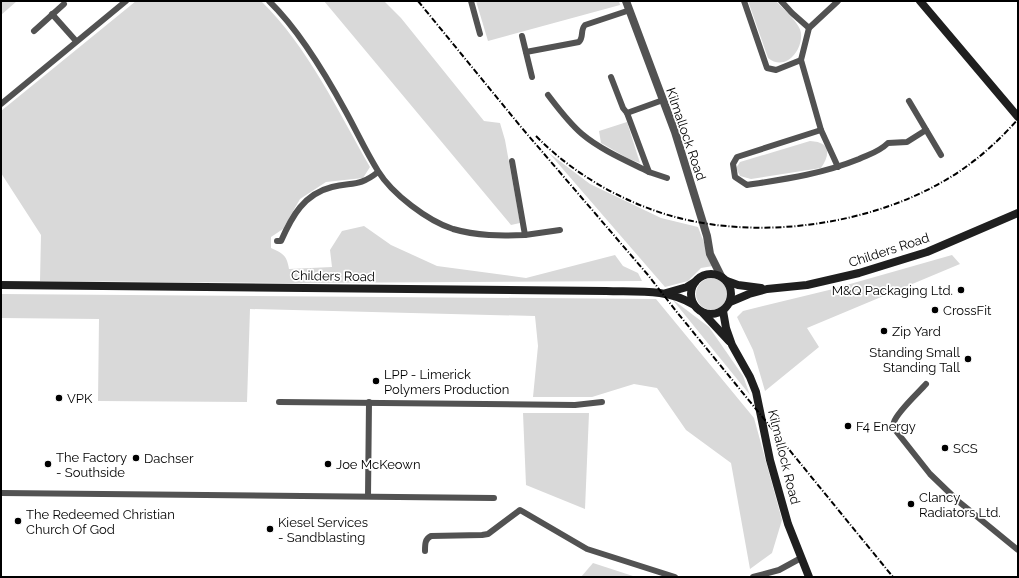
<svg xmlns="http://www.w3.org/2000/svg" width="1019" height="578" font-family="Raleway,sans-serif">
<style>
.green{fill:#d9d9d9}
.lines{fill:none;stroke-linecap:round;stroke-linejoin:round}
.minor{stroke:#525252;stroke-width:6}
.tertiary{stroke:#525252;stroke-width:8}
.secondary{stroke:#1f1f1f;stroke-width:8}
.rail{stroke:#000;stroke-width:2;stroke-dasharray:6 2 1 2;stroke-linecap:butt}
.poi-dot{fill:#000;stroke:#fff;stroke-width:1.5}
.labels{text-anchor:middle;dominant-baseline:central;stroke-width:3.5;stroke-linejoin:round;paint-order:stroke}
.street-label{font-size:13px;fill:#000;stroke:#fff}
.poi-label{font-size:13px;fill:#000;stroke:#fff;text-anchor:start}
</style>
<rect width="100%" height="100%" fill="#fff"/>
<g class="green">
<path d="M1 1H17L1 15Z"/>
<path d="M136 1H261C308 47 338 111 370 167L363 178 326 182 300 199 283 229 271 237V248C283 253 287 256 289 269L332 267 330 250 342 231 364 226 391 245 437 266 526 278 615 255 623 266 638 273 642 281 292 283 40 281 41 235 1 173V111Z"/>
<path d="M324 1H384L401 18 484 121 500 123 505 140 520 223 511 225Z"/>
<path d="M476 1H619L620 5 488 41Z"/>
<path d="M748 1H776C783 9 800 23 801 33 803 51 785 72 768 58Z"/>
<path d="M627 122 640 163 629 159 601 143 599 131Z"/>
<path d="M810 141C830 142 831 153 821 168L751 179 740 176 736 168 740 162Z"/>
<path d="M549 153 590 184 661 218 698 227 713 266 701 268 688 281 665 287Z"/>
<path d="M952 255 960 264 807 328 819 347 765 391 753 350 737 317 743 311 829 290Z"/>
<circle cx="712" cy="294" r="16"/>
<path d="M1 294 656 299 754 418 782 520 772 553 750 569 731 463 686 430 657 388 634 384 592 397H533L538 346 535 316 250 309 247 402 98 401 99 319 1 318Z"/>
<path d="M672 299 709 327 743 376 750 395Z"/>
<path d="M523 413H589L585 509 526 485Z"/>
<path d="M593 563 636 577H581Z"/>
</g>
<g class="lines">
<g class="minor">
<path d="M269 1C298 29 327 77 346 112 357 132 366 152 378 171 392 194 428 221 453 229 477 236 501 236 525 235L512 161"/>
<path d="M471 1 480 34"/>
<path d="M744 1 767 68 776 70 801 60"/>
<path d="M781 1 792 13 809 28"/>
<path d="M838 1 809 28 801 60 821 130 838 167"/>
<path d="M52 14 76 41"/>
<path d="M34 31 64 4"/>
<path d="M522 36 532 77"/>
<path d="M526 52 579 42C584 37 580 30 585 25L630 10"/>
<path d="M611 77 623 108 627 113 649 172 667 178"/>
<path d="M548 95C558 108 569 123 582 134 601 150 627 161 649 172"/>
<path d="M909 101 941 155"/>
<path d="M1 104 126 1"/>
<path d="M627 113 663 100"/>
<path d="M821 130 737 157 733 164 735 177 747 185C786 179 822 174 859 159 870 154 879 152 888 143L907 142 926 130"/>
<path d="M525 235 560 230"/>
<path d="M277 241H281C292 216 304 194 332 187 353 182 359 187 378 172"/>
<path d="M926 384C919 392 897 412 894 422 893 425 895 428 896 431L930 474 958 501 1018 550"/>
<path d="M279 402 575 405 602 402"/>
<path d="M1 493 494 498"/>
<path d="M368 496 369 402"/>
<path d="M425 551C425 544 425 539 431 536L482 535 488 534 520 510 587 549 675 577"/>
<path d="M753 577 779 570 801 558"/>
</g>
<path class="tertiary" d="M626 1 675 132 707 236 710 254 721 276"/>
<g class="secondary">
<path d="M920 1 1018 117"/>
<circle cx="711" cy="294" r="20"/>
<path d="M727 281 738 285 761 288"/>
<path d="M1 285 606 291C635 292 668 288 694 305"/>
<path d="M666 293 687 287 695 282"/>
<path d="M730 302 749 294 767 289 807 285 859 273 927 252 1018 213"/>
<path d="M723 311 726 328 732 345 750 377 756 392 770 460 788 524 809 577"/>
<path d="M703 313 729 341"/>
</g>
<g class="rail">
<path d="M418 1 521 127 648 275 676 311 893 577"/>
<path d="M536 136C573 174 624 203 675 217 761 240 868 225 944 181 972 165 997 143 1018 119"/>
</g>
</g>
<g class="poi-dot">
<circle cx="961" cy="290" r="4"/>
<circle cx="935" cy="310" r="4"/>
<circle cx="884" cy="331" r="4"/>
<circle cx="968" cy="359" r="4"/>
<circle cx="376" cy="381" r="4"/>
<circle cx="59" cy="398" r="4"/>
<circle cx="848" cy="426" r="4"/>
<circle cx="945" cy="448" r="4"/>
<circle cx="136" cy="458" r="4"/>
<circle cx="48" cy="464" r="4"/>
<circle cx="328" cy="464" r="4"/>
<circle cx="911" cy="504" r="4"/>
<circle cx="18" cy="521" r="4"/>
<circle cx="270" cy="529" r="4"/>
</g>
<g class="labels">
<g class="street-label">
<text transform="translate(686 134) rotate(71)">Kilmallock Road</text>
<text transform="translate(889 250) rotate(-18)">Childers Road</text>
<text transform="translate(333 276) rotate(1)">Childers Road</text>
<text transform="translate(784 457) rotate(76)">Kilmallock Road</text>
</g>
<g class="poi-label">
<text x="953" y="290" text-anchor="end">M&amp;Q Packaging Ltd.</text>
<text x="943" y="310">CrossFit</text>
<text x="892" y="331">Zip Yard</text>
<text x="960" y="352" text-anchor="end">Standing Small<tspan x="960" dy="15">Standing Tall</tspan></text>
<text x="384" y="374">LPP - Limerick<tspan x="384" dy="15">Polymers Production</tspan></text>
<text x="67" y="398">VPK</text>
<text x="856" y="426">F4 Energy</text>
<text x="953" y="448">SCS</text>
<text x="56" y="457">The Factory<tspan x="56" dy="15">- Southside</tspan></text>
<text x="144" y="458">Dachser</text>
<text x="336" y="464">Joe McKeown</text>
<text x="919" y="497">Clancy<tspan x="919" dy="15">Radiators Ltd.</tspan></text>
<text x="26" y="514">The Redeemed Christian<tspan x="26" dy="15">Church Of God</tspan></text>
<text x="278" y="522">Kiesel Services<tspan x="278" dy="15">- Sandblasting</tspan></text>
</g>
</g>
<rect width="1019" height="578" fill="none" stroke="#000000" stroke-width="4"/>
</svg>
